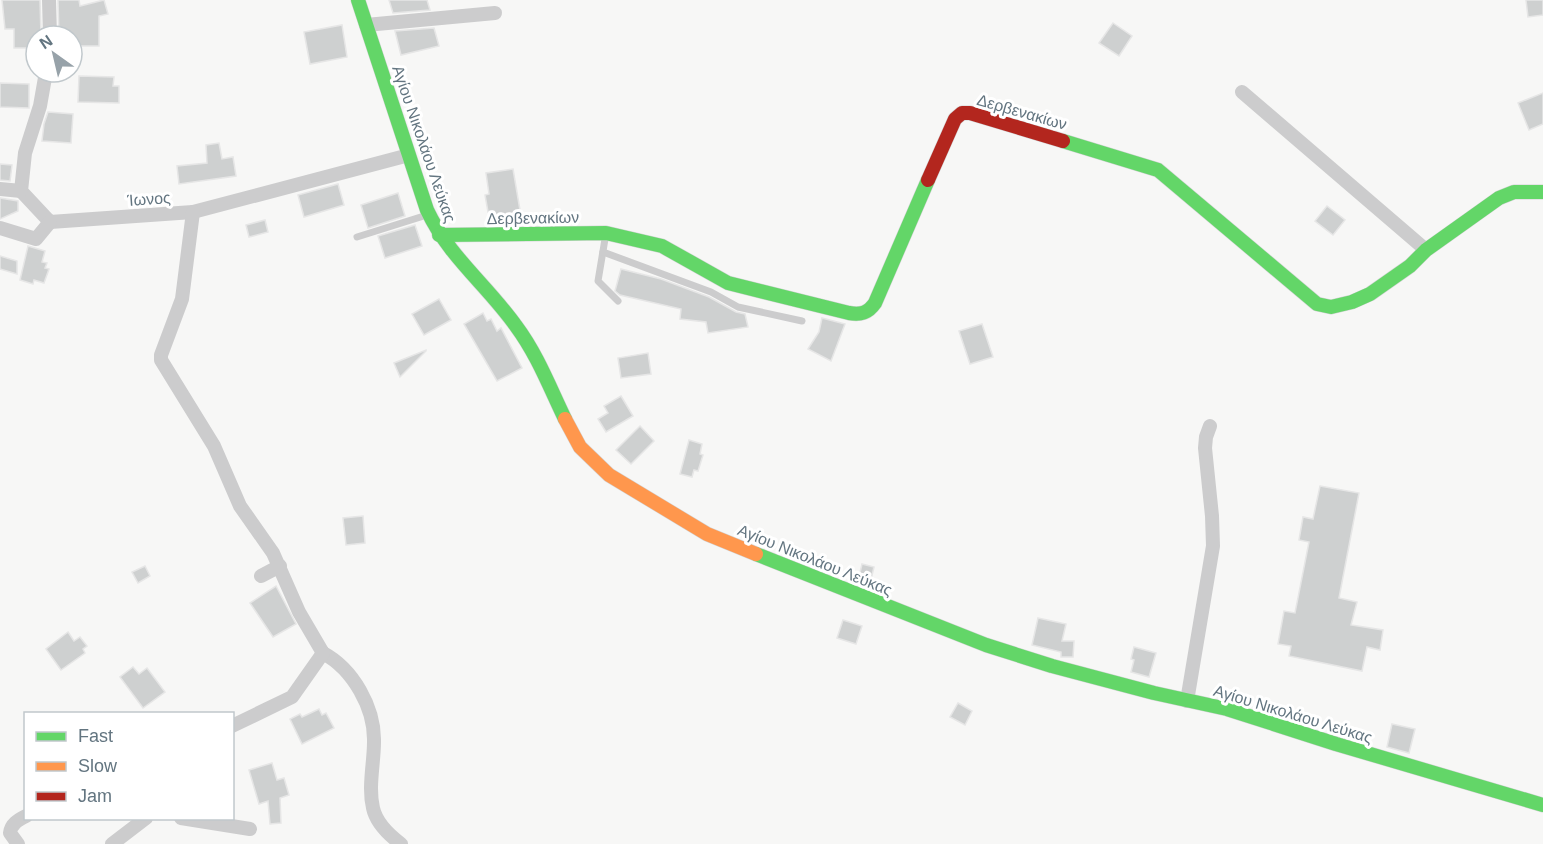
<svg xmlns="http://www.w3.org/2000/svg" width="1543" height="844" font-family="Arial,sans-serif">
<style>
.building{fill:#ced0d0;stroke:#e6e6e6;stroke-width:1.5}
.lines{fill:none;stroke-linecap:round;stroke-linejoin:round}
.fast-casing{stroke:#d3d4d5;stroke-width:15}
.slow-casing{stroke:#d3d4d5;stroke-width:15}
.jam-casing{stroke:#d3d4d5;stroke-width:15}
.lane{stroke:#cccccd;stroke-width:7}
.street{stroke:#cccccd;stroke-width:14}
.fast{stroke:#63d668;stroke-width:14}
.slow{stroke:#ff974d;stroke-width:14}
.jam{stroke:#b3261e;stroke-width:14}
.labels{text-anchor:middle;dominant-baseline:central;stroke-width:6;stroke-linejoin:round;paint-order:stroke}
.street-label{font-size:16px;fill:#637580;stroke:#fff}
</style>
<rect width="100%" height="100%" fill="#f7f7f6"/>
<g class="building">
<path d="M2 0H40L41 36H36V48H14V29H5Z"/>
<path d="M58 0H79L80 6 104 0 108 14 99 16V46H72V36H59Z"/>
<path d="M389 0H427L430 10 393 13Z"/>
<path d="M1526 0H1543V15L1528 17Z"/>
<path d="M1113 23 1132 36 1119 56 1099 43Z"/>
<path d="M342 25 347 57 310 64 304 32Z"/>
<path d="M434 28 439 46 401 55 395 31Z"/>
<path d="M79 76 114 77 113 86H119V103L78 102Z"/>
<path d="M0 83 29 84V108L0 107Z"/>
<path d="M1543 93V124L1529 130 1518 103Z"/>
<path d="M48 112 73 114 71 143 42 141 44 124Z"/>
<path d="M219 143 222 159 233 157 236 176 179 184 177 166 207 163 206 145Z"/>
<path d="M0 164 12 165 10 181 0 180Z"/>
<path d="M513 169 521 216 494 221 493 212H488L485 195 489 194 486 173Z"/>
<path d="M338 184 344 205 304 217 298 195Z"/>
<path d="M398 193 405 216 368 228 361 205Z"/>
<path d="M0 198 18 201V211L0 219Z"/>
<path d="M1327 206 1345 220 1333 235 1315 221Z"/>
<path d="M265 220 268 232 249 237 246 225Z"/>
<path d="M415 225 422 246 385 258 378 236Z"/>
<path d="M28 246 45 251 42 262 47 263 45 268 49 269 44 283 34 280 33 284 20 280Z"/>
<path d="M0 256 17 261V274L0 269Z"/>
<path d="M621 269 661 279 709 297 736 312 745 314 748 327 708 333 706 322 680 319 681 309 620 295 615 291Z"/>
<path d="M439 299 451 320 424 335 412 314Z"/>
<path d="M483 313 487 321 491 319 497 331 501 328 522 368 497 381 464 324Z"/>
<path d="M822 318 845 324 831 361 808 349 819 332Z"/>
<path d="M982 324 993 357 970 364 959 331Z"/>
<path d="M426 350V351L400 377 394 363Z"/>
<path d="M648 353 651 374 621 378 618 358Z"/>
<path d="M621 396 633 416 606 432 598 419 608 413 604 406Z"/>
<path d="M640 426 654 441 631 464 616 450Z"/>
<path d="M689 440 702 444 700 454 703 455 698 471 694 470 692 477 680 474Z"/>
<path d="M1320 486 1359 493 1339 598 1357 602 1351 625 1383 630 1380 650 1367 647 1362 671 1289 656 1291 646 1278 644 1284 611 1295 613 1309 542 1299 540 1303 517 1313 519Z"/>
<path d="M363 516 365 543 346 545 343 518Z"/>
<path d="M862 564 874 567 870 584 858 581Z"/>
<path d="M145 566 150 576 138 583 132 572Z"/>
<path d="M276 586 296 624 273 637 250 603Z"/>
<path d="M1038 618 1066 624 1062 641H1074L1073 657H1061V652L1032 645Z"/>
<path d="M843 620 862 626 856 644 837 638Z"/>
<path d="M68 632 74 641 80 637 87 646 83 649 85 653 61 670 46 649Z"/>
<path d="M1134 647 1156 653 1149 677 1131 672 1134 660 1131 659Z"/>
<path d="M133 667 139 674 147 668 165 692 143 708 120 677Z"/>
<path d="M958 703 972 711 965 725 950 717Z"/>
<path d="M319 709 322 715 326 713 334 728 302 744 290 719 300 714 302 717Z"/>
<path d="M1392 724 1415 729 1409 753 1387 747Z"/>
<path d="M272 763 277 780 284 778 289 795 280 798 281 823 270 824 268 801 259 804 249 770Z"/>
</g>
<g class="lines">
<g class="fast-casing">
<g id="fast">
<path d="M358 0 427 210C449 257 487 285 516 326 537 354 550 388 565 419"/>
<path d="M1063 141 1158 170 1317 304 1331 307 1352 302 1370 294 1410 266 1426 250 1499 198 1514 192H1543"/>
<path d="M439 235 606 233 662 246 728 283 849 313C861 315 868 313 875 303L928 180"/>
<path d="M756 554 986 645 1052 666 1154 693 1227 709 1336 744 1543 805"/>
</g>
</g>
<g class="slow-casing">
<path id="slow" d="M565 419 580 447 609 475 707 534 756 554"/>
</g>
<g class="jam-casing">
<path id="jam" d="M928 180 955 119 962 113H970L1063 141"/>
</g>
<g class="lane">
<path d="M606 233 598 281 618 301"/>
<path d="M357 237 427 215"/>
<path d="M603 252 711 292 738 307 802 321"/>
</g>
<g class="street">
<path d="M49 0 50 36"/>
<path d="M366 25 495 13"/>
<path d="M46 72 40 106 25 153 21 191 50 222 193 212 409 155"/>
<path d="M1242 92 1426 250"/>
<path d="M0 189 21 191"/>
<path d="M193 212 182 299 161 355V360L214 446 240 506 273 553 299 612 323 653"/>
<path d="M0 228 36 239 50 222"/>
<path d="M261 576 280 566"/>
<path d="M323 653C353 669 375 708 374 742 374 763 368 787 373 808 376 822 389 835 401 844"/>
<path d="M1187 701 1213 546 1212 516 1205 448 1206 437 1210 426"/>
<path d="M232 726 292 697 323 653"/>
<path d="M181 818 250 829"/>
<path d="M18 844 10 833C11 824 18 820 26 816"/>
<path d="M112 844 146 818"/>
</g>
<use href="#fast" class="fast"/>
<use href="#slow" class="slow"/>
<use href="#jam" class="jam"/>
</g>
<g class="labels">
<g class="street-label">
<text transform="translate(1022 112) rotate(16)">Δερβενακίων</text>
<text transform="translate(424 144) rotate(71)">Αγίου Νικολάου Λεύκας</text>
<text transform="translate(149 199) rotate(-4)">Ίωνος</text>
<text transform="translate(533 218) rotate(-1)">Δερβενακίων</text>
<text transform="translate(815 560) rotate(22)">Αγίου Νικολάου Λεύκας</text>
<text transform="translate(1293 714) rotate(17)">Αγίου Νικολάου Λεύκας</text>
</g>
</g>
<rect x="24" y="712" width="210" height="108" fill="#ffffff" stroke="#c1c8cc" stroke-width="1.5"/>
<rect x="36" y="732" width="30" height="9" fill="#63d668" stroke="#c1c8cc" stroke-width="1.5"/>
<text x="78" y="742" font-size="18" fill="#637580">Fast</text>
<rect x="36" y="762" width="30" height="9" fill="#ff974d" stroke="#c1c8cc" stroke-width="1.5"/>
<text x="78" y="772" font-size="18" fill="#637580">Slow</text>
<rect x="36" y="792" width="30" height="9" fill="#b3261e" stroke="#c1c8cc" stroke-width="1.5"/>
<text x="78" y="802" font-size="18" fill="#637580">Jam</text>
<g transform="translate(54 54) rotate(326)"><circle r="28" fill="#ffffff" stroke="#c1c8cc" stroke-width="1.5"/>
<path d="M0-4.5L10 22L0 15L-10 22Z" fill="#97a2a9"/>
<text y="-9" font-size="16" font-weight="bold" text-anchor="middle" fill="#637580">N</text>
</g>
</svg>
